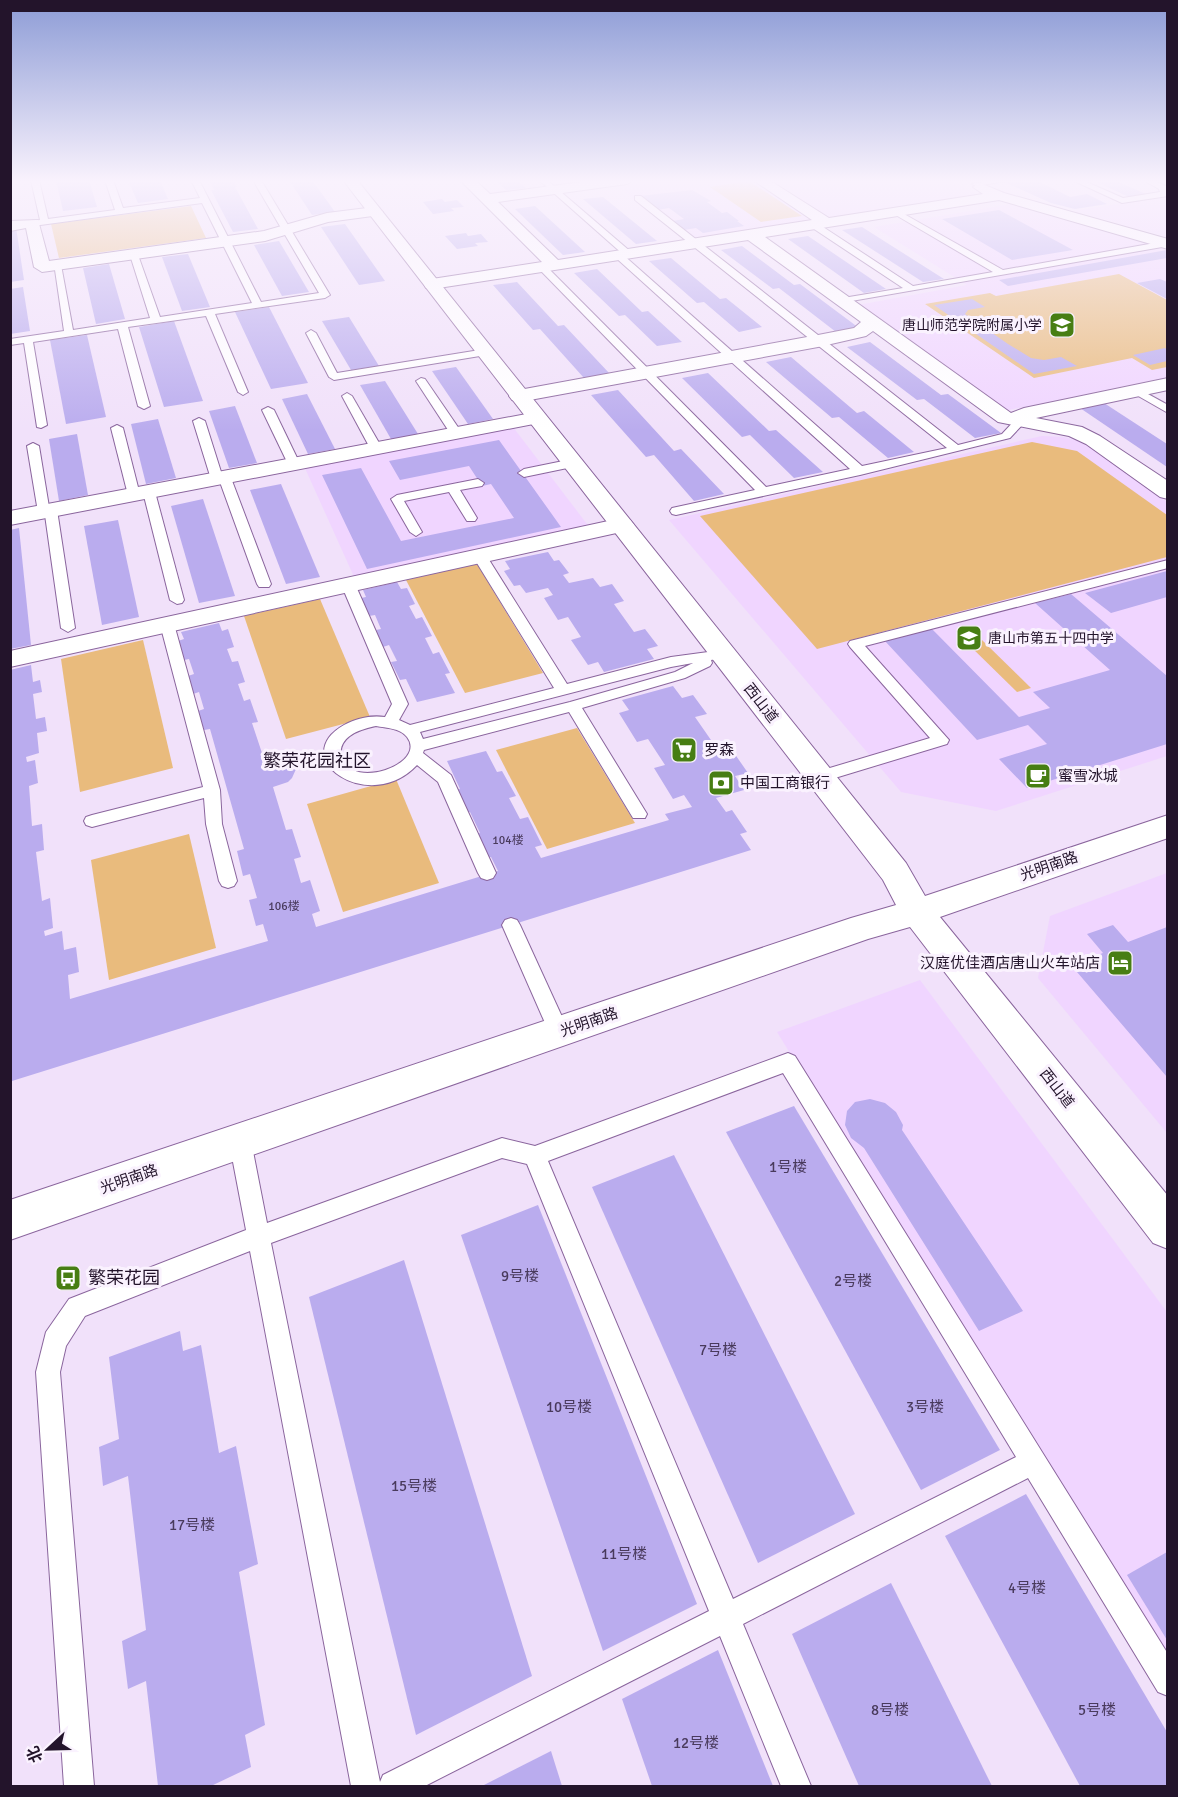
<svg xmlns="http://www.w3.org/2000/svg" width="1178" height="1797" font-family="Signika,'Noto Sans SC',sans-serif">
<style>
.built{fill:#f0d5ff}
.green{fill:#e9bb7d}
.building{fill:#baacee}
.lines{fill:none;stroke-linecap:round;stroke-linejoin:round}
.lane-casing{stroke:#8a659d;stroke-width:2}
.street-casing{stroke:#8a659d;stroke-width:2}
.secondary-casing{stroke:#8a659d;stroke-width:2}
.lane{fill:#fff;fill-rule:evenodd}
.street{fill:#fff;fill-rule:evenodd}
.secondary{fill:#fff;fill-rule:evenodd}
.labels{text-anchor:middle;dominant-baseline:central;stroke-width:6;stroke-linejoin:round;paint-order:stroke}
.number-label{font-size:12px;fill:#493a5c}
.far-poi-label{font-size:14px;fill:#23142b;stroke:#faf2fe;text-anchor:end}
.street-label{font-size:15px;fill:#23142b;stroke:#faf2fe}
.poi-label{font-size:15px;fill:#23142b;stroke:#faf2fe;text-anchor:start}
.near-number-label{font-size:15px;fill:#493a5c}
.quarter-label{font-size:18px;fill:#23142b;stroke:#faf2fe}
.near-poi-label{font-size:18px;fill:#23142b;stroke:#faf2fe;text-anchor:start}
</style>
<rect width="100%" height="100%" fill="#f1e1fa"/>
<g class="built">
<path d="M653 180H752L813 220 686 239 616 185Z"/>
<path d="M790 180H950L980 196 830 219 773 182Z"/>
<path d="M1167 196V237L1074 211Z"/>
<path d="M1012 204 1167 246V377L1004 411 858 305 967 285 874 227Z"/>
<path d="M513 427 590 528 355 579 304 466Z"/>
<path d="M1042 436 1064 437 1082 442 1167 502V756L996 811 901 792 669 520Z"/>
<path d="M1167 873V1133L1038 978 1050 916Z"/>
<path d="M920 980 1167 1312V1666L777 1032Z"/>
</g>
<g class="green">
<path d="M749 181 802 216 761 222 710 187Z"/>
<path d="M191 206 206 238 59 258 51 224Z"/>
<path d="M1119 274 1167 300V367L1152 370 1132 358 1034 378 925 304 990 293 996 296Z"/>
<path d="M1032 442 1077 451 1167 515V557L817 649 700 516Z"/>
<path d="M477 564 543 673 465 693 406 580Z"/>
<path d="M320 599 370 717 286 739 244 616Z"/>
<path d="M143 640 173 768 80 792 61 659Z"/>
<path d="M982 640 1031 688 1017 692 968 644Z"/>
<path d="M577 728 635 823 547 849 496 750Z"/>
<path d="M396 779 439 883 343 912 307 804Z"/>
<path d="M189 834 216 948 109 980 91 860Z"/>
</g>
<g class="building">
<path d="M56 180H89L97 207 63 211Z"/>
<path d="M128 180H160L168 199 138 203Z"/>
<path d="M209 180H233L237 187H235L258 229 233 232 211 190H214Z"/>
<path d="M289 180H312L335 212 312 215Z"/>
<path d="M495 180H517L526 188 506 190Z"/>
<path d="M1011 180H1036L1070 197 1087 194 1107 204 1075 209 1051 203 1002 181Z"/>
<path d="M1092 180H1114L1146 194 1129 197Z"/>
<path d="M692 190 711 201 707 202 722 213 727 212 739 221H737L744 226 703 233 696 228 684 230 673 221 684 219 669 208 657 210 640 196Z"/>
<path d="M603 197 657 241 636 244 583 199Z"/>
<path d="M442 199 445 202 457 200 464 207 451 208 454 211 433 214 423 202Z"/>
<path d="M535 206 585 252 563 255 515 209Z"/>
<path d="M999 210 1073 250 1012 260 942 219Z"/>
<path d="M345 224 385 281 359 285 321 227Z"/>
<path d="M16 227 24 280 10 282V228Z"/>
<path d="M862 227 944 279 923 282 842 230Z"/>
<path d="M466 233 468 236 481 234 488 242 475 243 478 246 457 249 445 236Z"/>
<path d="M808 236 886 289 864 293 788 239Z"/>
<path d="M279 241 309 292 282 296 254 245Z"/>
<path d="M742 246 794 285 800 284 859 328 836 332 779 288 773 289 721 250Z"/>
<path d="M1167 250V258L1008 286 999 280Z"/>
<path d="M188 254 210 307 182 311 162 257Z"/>
<path d="M671 258 720 299 726 298 762 327 739 332 704 302 697 303 649 261Z"/>
<path d="M109 264 125 319 96 324 83 268Z"/>
<path d="M597 269 642 312 648 311 682 342 657 346 625 315 619 316 574 273Z"/>
<path d="M1160 279 1167 282V299L1137 283Z"/>
<path d="M517 282 558 326 564 325 610 374 584 378 540 329 533 330 493 285Z"/>
<path d="M23 287 30 331 10 334V289Z"/>
<path d="M972 299 985 307 968 310 965 314 1008 344 1031 358 1044 360 1061 357 1077 366 1034 374 934 305Z"/>
<path d="M269 307 308 383 271 389 235 312Z"/>
<path d="M349 317 379 366 351 370 322 321Z"/>
<path d="M174 321 203 401 164 407 139 327Z"/>
<path d="M87 335 106 417 66 424 50 340Z"/>
<path d="M870 342 941 395 948 394 1001 433 975 438 924 399 917 400 847 347Z"/>
<path d="M1165 348 1167 350V361L1150 365 1133 355Z"/>
<path d="M791 357 857 413 864 411 914 452 888 458 839 417 832 418 766 362Z"/>
<path d="M456 367 493 419 468 424 432 371Z"/>
<path d="M708 373 769 431 776 430 823 472 794 478 750 435 742 437 682 378Z"/>
<path d="M385 381 418 434 391 439 360 385Z"/>
<path d="M618 390 674 451 681 449 724 494 694 501 654 455 646 457 591 395Z"/>
<path d="M307 394 335 449 308 454 282 399Z"/>
<path d="M1104 403 1167 444V467L1080 408Z"/>
<path d="M235 406 257 463 229 468 209 411Z"/>
<path d="M158 419 176 478 146 484 131 424Z"/>
<path d="M77 434 88 495 59 501 49 439Z"/>
<path d="M499 440 561 527 367 569 322 475 361 468 401 541 514 518 491 484 482 486 469 466 400 480 389 461Z"/>
<path d="M281 484 320 577 286 584 250 490Z"/>
<path d="M203 499 235 596 199 603 171 506Z"/>
<path d="M118 520 139 617 102 625 84 526Z"/>
<path d="M19 528 31 645 10 649V530Z"/>
<path d="M548 552 554 561 559 560 569 573 563 575 569 583 593 578 600 587 612 584 624 601 614 604 634 632 645 629 658 646 647 649 654 659 604 672 598 662 588 665 571 640 581 637 568 617 558 620 544 598 553 595 548 588 526 593 520 585 514 586 504 571 510 569 505 561Z"/>
<path d="M1167 571V597L1111 613 1085 593Z"/>
<path d="M397 582 401 589 407 588 415 604 409 606 416 619 422 617 432 636 425 638 433 654 439 652 450 673 445 674 455 693 417 702 406 679 400 680 391 662 397 661 389 645 383 647 376 630 381 629 375 615 369 616 361 598 366 597 363 590Z"/>
<path d="M1071 594 1167 676V744L1027 788 999 759 1047 744 1028 725 977 740 884 640 931 628 1019 717 1050 708 1033 692 1110 670 1035 603Z"/>
<path d="M219 623 222 631 228 629 234 647 227 649 232 662 238 661 245 682 238 684 244 701 250 699 258 722 252 723 265 762 272 759H285L291 761 296 769 292 778 288 782 273 787 286 830 292 829 301 857 294 859 301 883 310 880 320 911 312 914 316 927 498 871 491 857 484 859 473 835 480 833 470 812 464 813 453 791 460 789 447 761 486 751 497 772 502 771 516 796 509 798 520 819 528 817 542 845 535 847 541 858 669 820 665 814 692 807 684 795 673 799 654 768 665 765 648 739 637 742 619 713 629 710 622 700 673 686 682 698 693 695 707 714 695 717 720 753 732 750 748 773 735 776 744 790 716 798 726 812 732 810 747 832 740 834 751 850 12 1081 10 670 31 665 33 682 40 680 42 692 33 694 36 719 45 717 47 731 37 733 39 753 26 757 27 762 35 760 38 783 29 786 32 826 42 824 44 850 36 852 42 901 50 898 53 928 44 931 45 936 62 931 64 950 76 947 79 972 68 975 70 999 268 941 263 924 256 926 249 900 257 898 250 874 243 876 237 851 244 849 210 729 204 730 198 711 204 709 199 692 193 694 188 676 194 674 189 659 184 660 178 641 184 639 181 632Z"/>
<path d="M1113 925 1128 942 1167 927V1077L1071 965 1103 953 1087 934Z"/>
<path d="M870 1099 885 1103 896 1112 903 1125 902 1130 1023 1311 979 1331 864 1148 851 1138 845 1125 847 1111 855 1102Z"/>
<path d="M794 1106 1000 1450 921 1490 726 1132Z"/>
<path d="M674 1155 855 1514 758 1563 592 1187Z"/>
<path d="M538 1205 697 1604 603 1651 461 1235Z"/>
<path d="M404 1260 532 1676 416 1735 309 1297Z"/>
<path d="M180 1331 183 1351 201 1345 219 1453 236 1446 258 1564 239 1572 265 1725 245 1735 251 1767 211 1786H158L146 1681 128 1689 122 1641 146 1630 128 1476 103 1486 99 1447 119 1439 109 1357Z"/>
<path d="M1026 1494 1167 1732V1786H1080L945 1536Z"/>
<path d="M1167 1552V1640L1127 1575Z"/>
<path d="M891 1583 992 1786H859L792 1634Z"/>
<path d="M718 1650 773 1786H652L622 1699Z"/>
<path d="M551 1751 562 1786H482Z"/>
</g>
<g class="lines">
<g class="lane-casing">
<g id="lane">
<path d="M31 180H39L48 219 115 210 105 180H113L123 208 200 198 191 180H199L261 302 319 293 253 180H261L330 295 325 298 215 314 248 392 243 395 238 392 206 316 128 327 150 406 144 409 138 406 118 329 33 342 47 425 41 428 37 427 24 343 10 345V339L64 331 54 263 61 265 73 330 150 318 130 255 134 252 138 255 160 317 252 303 202 203 33 226 29 223 30 221 40 220Z"/>
<path d="M539 180H547L631 252V256H625Z"/>
<path d="M756 180H765L761 182Z"/>
<path d="M991 180H1011L976 186 972 184Z"/>
<path d="M1072 180H1082L1123 198 1160 192 1159 189 1143 180H1152L1166 186 1168 196 1122 203Z"/>
<path d="M635 196H641L958 445 1002 434 1015 420 1019 419 1025 422 1010 438 860 475 676 515 672 514 670 511 672 508 755 490 539 269V265H545L766 487 850 469 615 257V253H621L862 466 947 448 635 200Z"/>
<path d="M897 210 1003 270 1166 241 1168 246 840 303V299L843 298 903 288 811 227V223H817L913 286 993 272 894 214 893 212Z"/>
<path d="M311 330 316 333 337 373 486 349 491 352 486 355 334 380 329 377 306 333Z"/>
<path d="M421 378 425 379 462 433 460 435H452L450 433 416 381Z"/>
<path d="M1137 388 1168 405V413L1133 393V389Z"/>
<path d="M347 393 352 396 382 448 380 450 376 451 370 448 342 396Z"/>
<path d="M268 407 274 410 300 464 298 467H290L288 464 262 410Z"/>
<path d="M199 418 205 421 222 475H229L231 478 271 584 269 587H259L257 584 220 482H213L211 479 193 421Z"/>
<path d="M117 425 123 428 140 495 138 498 134 499 128 495 111 428Z"/>
<path d="M33 443 39 446 49 507 57 510 75 628 68 632 61 628 45 515 38 512 27 446Z"/>
<path d="M573 459 577 460V466L524 477 518 473 524 469Z"/>
<path d="M478 479 484 483 482 486 460 490 477 518 475 521H467L449 492 404 501 422 532 416 536 410 532 391 499 397 495Z"/>
<path d="M149 488 155 492 184 600 182 603 177 604 170 600 143 492Z"/>
<path d="M479 551 486 555 567 684 671 657 723 650 730 654 728 657 711 660 712 663 710 666 685 678 582 708 647 814 645 818H633L569 712 424 750 423 753 451 775 496 873 493 878 487 880 481 878 478 873 438 782 417 765C369 816 286 758 344 725 356 718 372 715 385 717L392 704 341 584 343 581H353L355 584 408 704 399 720 410 725 554 688 472 555ZM693 663 675 672 570 702 423 739 420 732 671 667ZM376 726C386 728 400 728 407 737 424 759 376 781 353 770 347 767 342 763 341 756 338 736 361 729 376 726Z"/>
<path d="M1168 560V568L865 646 949 740 947 744 825 781H813L811 777 813 773 930 738 850 647 848 644 850 641Z"/>
<path d="M167 620 174 624 220 790 222 824 237 881 234 886 228 888 222 886 219 881 206 824 204 798 92 827 86 825 84 821 86 817 92 815 203 787 160 624Z"/>
<path d="M511 918 517 920 520 925 569 1032 566 1038 559 1040 552 1038 549 1032 502 925 505 920Z"/>
<path d="M788 1053 795 1056 1168 1654V1696L1158 1692 1028 1478 743 1624 811 1786H781L720 1636 425 1786H351L250 1251 85 1316 66 1346 60 1372 94 1786H64L36 1372 46 1332 69 1299 246 1230 229 1141 232 1134 240 1131 248 1134 251 1141 267 1223 502 1138 535 1146ZM783 1073 1016 1457 733 1599 548 1161ZM502 1158 527 1164 709 1611 383 1775 380 1782 271 1243Z"/>
</g>
</g>
<g class="street-casing">
<g id="street">
<path d="M460 180H475L490 194 597 180H634L627 184 498 202 558 260 812 220 753 180H769L829 218 983 194 973 187 980 183 1004 193 1168 239V249L999 200 765 237 1011 413 1024 408 1168 378V390L1036 418 1082 427 1100 436 1168 481V499L1160 497 1086 444 1069 436 998 422 873 331 866 336 818 347 519 402 512 400 509 396 512 392 519 390 818 335 854 328 861 322 748 240 432 289 426 288 424 284 426 280 432 279 542 262Z"/>
<path d="M375 207 383 212 380 215 328 222 265 241 42 272 34 267 26 228 10 231V221L38 220 49 261 264 231 327 213Z"/>
<path d="M537 412 544 414 547 418 544 422 10 525V511Z"/>
<path d="M622 518 630 520 634 525 630 530 10 667V651Z"/>
</g>
</g>
<g class="secondary-casing">
<path id="secondary" d="M343 180H357L906 863 925 896 1168 815V838L940 917 1168 1196V1249L1153 1243 910 927 868 939 10 1240V1200L851 918 896 905 883 880Z"/>
</g>
<use href="#lane" class="lane"/>
<use href="#street" class="street"/>
<use href="#secondary" class="secondary"/>
</g>
<linearGradient id="sky" x2="0" y2="1"><stop stop-color="#8d9cd6"/><stop offset="0.42" stop-color="#f9f2fd"/><stop offset="1" stop-color="#f9f2fd" stop-opacity="0"/></linearGradient>
<rect width="1178" height="431" fill="url(#sky)"/>
<defs>
<g id="school-square" transform="scale(1.35)"><rect x="-9" y="-9" width="18" height="18" rx="4" fill="#477e13" stroke="#faf2fe"/><path d="M0-5L7-2L0 1L-7-2ZM-4 1L0 2.5L4 1V4Q0 6-4 4Z" fill="#fff"/></g>
<g id="supermarket-square" transform="scale(1.35)"><rect x="-9" y="-9" width="18" height="18" rx="4" fill="#477e13" stroke="#faf2fe"/><path d="M-6-5.5h2.5l.6 2H6L4.5 2H-2.5L-4.4-4H-6ZM-1.5 3.2a1.3 1.3 0 1 0 .1 0ZM3 3.2a1.3 1.3 0 1 0 .1 0Z" fill="#fff"/></g>
<g id="cafe-square" transform="scale(1.35)"><rect x="-9" y="-9" width="18" height="18" rx="4" fill="#477e13" stroke="#faf2fe"/><path d="M-5.5-4.5H6V0H3Q3 3.5 0 3.5H-2.5Q-5.5 3.5-5.5 0ZM3-3.2v2h1.7v-2ZM-6 4.5H4V6H-6Z" fill="#fff"/></g>
<g id="bank-square" transform="scale(1.35)"><rect x="-9" y="-9" width="18" height="18" rx="4" fill="#477e13" stroke="#faf2fe"/><path d="M-6-4H6V4H-6ZM0-2.3a2.3 2.3 0 1 0 0 4.6a2.3 2.3 0 1 0 0-4.6Z" fill="#fff"/></g>
<g id="hotel-square" transform="scale(1.35)"><rect x="-9" y="-9" width="18" height="18" rx="4" fill="#477e13" stroke="#faf2fe"/><path d="M-6-4.5h1.5V1H6V5H4.5V3h-9V5H-6ZM-4 0a1.8 1.8 0 1 1 3.6 0ZM.5 0V-2.5h3Q6-2.5 6 0Z" fill="#fff"/></g>
<g id="bus-square" transform="scale(1.35)"><rect x="-9" y="-9" width="18" height="18" rx="4" fill="#477e13" stroke="#faf2fe"/><path d="M-5-6H5V4H4V6H2V4H-2V6H-4V4H-5ZM-3.5-4V0h7V-4ZM-3.5 1.2v1.5H-2V1.2ZM2 1.2v1.5H3.5V1.2Z" fill="#fff"/></g>
</defs>
<g fill-rule="evenodd">
<use href="#school-square" x="1062" y="325"/>
<use href="#school-square" x="969" y="638"/>
<use href="#supermarket-square" x="684" y="750"/>
<use href="#cafe-square" x="1038" y="776"/>
<use href="#bank-square" x="721" y="783"/>
<use href="#hotel-square" x="1120" y="963"/>
<use href="#bus-square" x="68" y="1278"/>
</g>
<g class="labels">
<g class="number-label">
<text x="508" y="840">104楼</text>
<text x="284" y="906">106楼</text>
</g>
<g class="far-poi-label">
<text x="1042" y="325">唐山师范学院附属小学</text>
<text x="988" y="638" text-anchor="start">唐山市第五十四中学</text>
</g>
<g class="street-label">
<text transform="translate(761 703) rotate(52)">西山道</text>
<text transform="translate(1049 866) rotate(-19)">光明南路</text>
<text transform="translate(589 1022) rotate(-19)">光明南路</text>
<text transform="translate(1057 1088) rotate(52)">西山道</text>
<text transform="translate(129 1179) rotate(-19)">光明南路</text>
</g>
<g class="poi-label">
<text x="704" y="750">罗森</text>
<text x="1058" y="776">蜜雪冰城</text>
<text x="740" y="783">中国工商银行</text>
<text x="1100" y="963" text-anchor="end">汉庭优佳酒店唐山火车站店</text>
</g>
<g class="near-number-label">
<text x="788" y="1167">1号楼</text>
<text x="520" y="1276">9号楼</text>
<text x="853" y="1281">2号楼</text>
<text x="718" y="1350">7号楼</text>
<text x="569" y="1407">10号楼</text>
<text x="925" y="1407">3号楼</text>
<text x="414" y="1486">15号楼</text>
<text x="192" y="1525">17号楼</text>
<text x="624" y="1554">11号楼</text>
<text x="1027" y="1588">4号楼</text>
<text x="890" y="1710">8号楼</text>
<text x="1097" y="1710">5号楼</text>
<text x="696" y="1743">12号楼</text>
</g>
<g class="quarter-label">
<text x="317" y="761">繁荣花园社区</text>
</g>
<g class="near-poi-label">
<text x="88" y="1278">繁荣花园</text>
</g>
</g>
<rect width="1178" height="1797" fill="none" stroke="#23142b" stroke-width="24"/>
<g transform="translate(48 1749) rotate(248)" stroke="#faf2fe" stroke-width="4.5" paint-order="stroke">
<path d="M0-4.5L10 22L0 15L-10 22Z" fill="#23142b"/>
<text y="-9" font-size="16" font-weight="bold" text-anchor="middle" fill="#23142b">北</text>
</g>
</svg>
